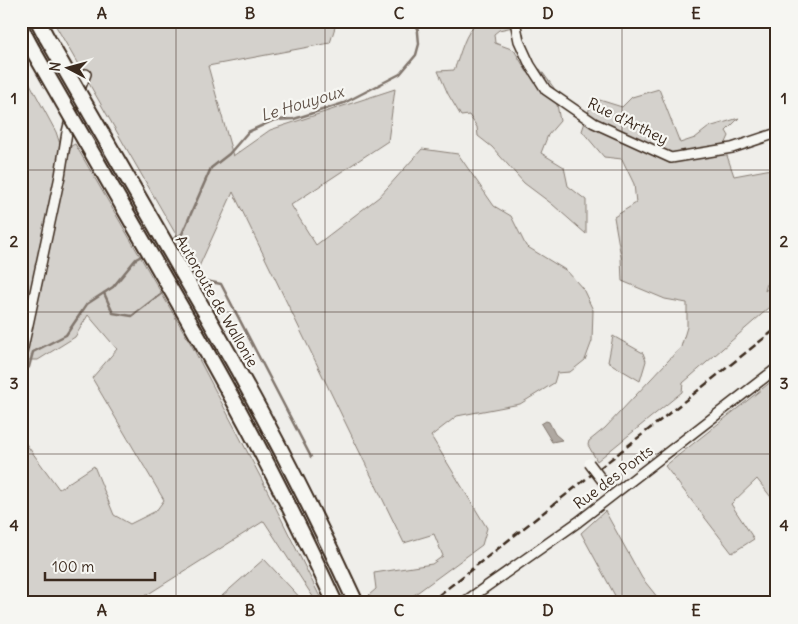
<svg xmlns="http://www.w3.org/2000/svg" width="798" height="624" font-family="Delius,sans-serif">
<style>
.green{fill:#d4d1cc;stroke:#887e75}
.water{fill:#afa8a1;stroke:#81766d}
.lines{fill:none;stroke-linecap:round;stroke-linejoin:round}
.stream{stroke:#81766d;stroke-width:2.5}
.minor-casing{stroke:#3b2a1e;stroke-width:12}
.highway-casing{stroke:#3b2a1e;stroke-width:18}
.minor{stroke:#f6f6f2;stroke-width:9}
.highway{stroke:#f6f6f2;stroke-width:14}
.rail{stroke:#3b2a1e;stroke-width:2.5;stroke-dasharray:8 4;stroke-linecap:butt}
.minor-bridge-casing{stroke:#3b2a1e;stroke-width:12;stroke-linecap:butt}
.highway-bridge-casing{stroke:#3b2a1e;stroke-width:18;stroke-linecap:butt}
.minor-bridge{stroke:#f6f6f2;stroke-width:9}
.highway-bridge{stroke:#f6f6f2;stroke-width:14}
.grid{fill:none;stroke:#3b2a1e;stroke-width:1;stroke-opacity:0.55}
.labels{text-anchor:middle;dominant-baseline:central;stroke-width:4.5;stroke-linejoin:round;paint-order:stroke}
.street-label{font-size:15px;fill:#3b2a1e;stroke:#f6f6f2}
.water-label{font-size:16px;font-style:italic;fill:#64564c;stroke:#f6f6f2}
.neatline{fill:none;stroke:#3b2a1e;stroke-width:2}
.grid-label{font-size:16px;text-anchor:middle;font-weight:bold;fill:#3b2a1e}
</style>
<rect width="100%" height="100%" fill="#efeeea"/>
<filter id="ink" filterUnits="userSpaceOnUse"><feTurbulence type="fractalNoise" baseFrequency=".02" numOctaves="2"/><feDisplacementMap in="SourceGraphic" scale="10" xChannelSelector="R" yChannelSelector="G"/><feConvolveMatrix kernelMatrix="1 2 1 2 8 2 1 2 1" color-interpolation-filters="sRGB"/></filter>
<g filter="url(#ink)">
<g class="green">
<path d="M53 21H337L330 43 208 66 233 156 270 130 395 89 388 141 291 205 316 245 379 197 422 149 458 154 494 206 511 216 526 246 567 271 583 289 593 310 592 341 585 360 570 372 557 373 554 383 520 404 457 416 431 436 487 528 482 545 403 603H375L369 595 376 589 374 573 432 564 443 556 434 534 404 543 233 192 197 271Z"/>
<path d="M479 21H521L522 25 499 30 494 34 495 43 514 50 527 72 540 69 554 88 560 121 548 135 541 153 564 167 568 186 586 200V234L552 204 524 183 492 147 478 136 477 127 469 115 461 116 448 94 438 71 454 70C461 54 464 32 479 21Z"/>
<path d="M21 67 56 132 61 147 21 344Z"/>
<path d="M659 89 680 143 695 138 709 127 739 118 726 131 729 136 724 147 734 176 777 168V202L771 231 774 258 765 291 777 281V301L683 383 682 392 597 461 588 445 589 441 605 428 681 347 687 327V303L665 299 622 281 621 257 614 217 636 203 634 184 622 159 604 157 582 131 593 98 622 107 632 97Z"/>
<path d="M75 144 192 346 261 478 323 603H317L264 521 134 603H21V437L59 489 94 466 114 515 130 524 156 511 164 500 92 378 117 349 88 315 75 337 38 360H23L71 146Z"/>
<path d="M613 336 643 353 646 361 640 381 608 362Z"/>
<path d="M777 377V505L757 479 731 504 754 539 732 553 665 466Z"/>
<path d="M605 511 642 578 662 603H619L581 533Z"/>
<path d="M264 559 305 603H214Z"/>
</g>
<path class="water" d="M546 421 549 422 555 434 562 440 552 442 541 424Z"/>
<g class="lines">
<g class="stream">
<path d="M170 241 182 234 211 168 229 154 248 132 274 120 294 119 344 103 400 74 416 55 419 44 417 21"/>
<path d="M191 278 221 284 311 457"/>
<path d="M104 293 113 313 132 316 166 290"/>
<path d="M23 373 29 367 33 352 66 335 87 304 113 287 136 259 145 254"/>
</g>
<g class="minor-casing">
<g id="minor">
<path d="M515 21 519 41 530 65 546 90 594 123 671 158 732 148 777 133"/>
<path d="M21 357 60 176 67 132 74 104 86 74"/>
<path d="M463 603 578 522 777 368"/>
</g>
</g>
<g class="highway-casing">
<g id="highway">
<path d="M38 21 47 38"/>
<path d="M21 28 31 47"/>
<path d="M205 312C260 407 310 503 356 603"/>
<path d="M189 321C242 413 291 506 335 603"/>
</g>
</g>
<use href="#minor" class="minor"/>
<use href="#highway" class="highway"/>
<path class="rail" d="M429 603 777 328"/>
<g class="minor-bridge-casing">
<path id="minor-bridge" d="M589 463 605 484"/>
</g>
<g class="highway-bridge-casing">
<g id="highway-bridge">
<path d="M47 38 205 312"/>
<path d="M31 47 189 321"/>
</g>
</g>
<use href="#minor-bridge" class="minor-bridge"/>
<use href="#highway-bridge" class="highway-bridge"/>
</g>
</g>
<path class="grid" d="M176 21V603M325 21V603M473 21V603M622 21V603M21 170H777M21 312H777M21 454H777"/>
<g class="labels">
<g class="street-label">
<text transform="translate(628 121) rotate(26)">Rue d'Arthey</text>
<text transform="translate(217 301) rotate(60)">Autoroute de Wallonie</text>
<text transform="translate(613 477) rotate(-37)">Rue des Ponts</text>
</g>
<g class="water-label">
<text transform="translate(302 103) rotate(-17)">Le Houyoux</text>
</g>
</g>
<rect width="798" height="624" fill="none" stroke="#f6f6f2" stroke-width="55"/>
<g transform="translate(68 68) rotate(276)" stroke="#f6f6f2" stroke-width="4" paint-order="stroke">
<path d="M0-4L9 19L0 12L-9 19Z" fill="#3b2a1e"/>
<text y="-8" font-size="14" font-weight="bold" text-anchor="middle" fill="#3b2a1e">N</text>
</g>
<path d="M45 572v8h110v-8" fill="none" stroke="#3b2a1e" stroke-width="2.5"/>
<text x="52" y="572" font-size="15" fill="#3b2a1e" stroke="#f6f6f2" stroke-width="4" paint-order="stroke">100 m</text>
<rect x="28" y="28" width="742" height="568" class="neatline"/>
<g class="grid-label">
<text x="102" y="19">A</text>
<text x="250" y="19">B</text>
<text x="399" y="19">C</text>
<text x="548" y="19">D</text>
<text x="696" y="19">E</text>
<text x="14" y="104">1</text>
<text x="784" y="104">1</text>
<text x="14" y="247">2</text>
<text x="784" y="247">2</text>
<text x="14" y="389">3</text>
<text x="784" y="389">3</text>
<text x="14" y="531">4</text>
<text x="784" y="531">4</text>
<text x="102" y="616">A</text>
<text x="250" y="616">B</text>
<text x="399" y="616">C</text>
<text x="548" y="616">D</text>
<text x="696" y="616">E</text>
</g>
</svg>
